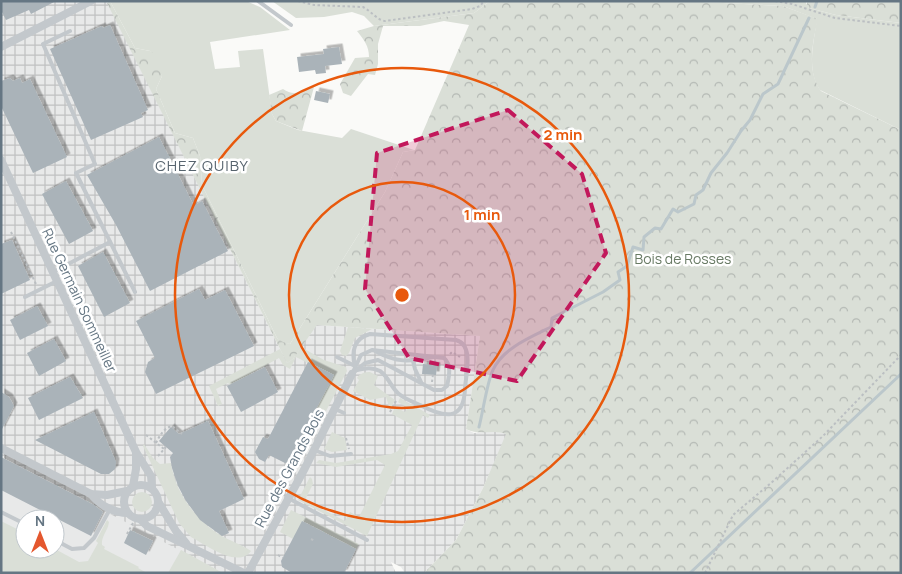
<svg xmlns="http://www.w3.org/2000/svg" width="902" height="574" font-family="Manrope,sans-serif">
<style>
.built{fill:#e8e9e9;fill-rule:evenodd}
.industrial{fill:url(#industrial-grid)}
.grass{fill:#dadfd7}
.forest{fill:url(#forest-crowns)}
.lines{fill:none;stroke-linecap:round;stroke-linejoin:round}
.stream{stroke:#bbc7cb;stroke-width:3}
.building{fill:#aab3b9;filter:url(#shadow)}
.path{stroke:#bbbfc2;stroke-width:2;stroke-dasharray:2.5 2.5;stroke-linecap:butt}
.lane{stroke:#c3c8cc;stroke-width:4}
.street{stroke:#c3c8cc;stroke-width:8}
.marked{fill:#c2185b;fill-opacity:0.2;stroke:#c2185b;stroke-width:4;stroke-dasharray:10 6;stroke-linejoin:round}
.ring{fill:none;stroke:#e8590c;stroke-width:2.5}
.labels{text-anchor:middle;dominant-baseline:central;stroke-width:5;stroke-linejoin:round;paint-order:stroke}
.park-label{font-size:14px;fill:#687a64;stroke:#fff}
.street-label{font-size:14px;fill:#657683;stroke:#fff}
.neighbourhood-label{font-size:15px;letter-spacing:1px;fill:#57646e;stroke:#fff}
.centre{fill:#e8590c;stroke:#fff;stroke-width:2.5}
.ring-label{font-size:15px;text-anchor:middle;font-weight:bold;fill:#e8590c;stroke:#fff;stroke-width:5;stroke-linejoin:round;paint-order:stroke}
</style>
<defs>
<pattern id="industrial-grid" width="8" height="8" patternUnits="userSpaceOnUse" patternTransform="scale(1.25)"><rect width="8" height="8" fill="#e8e9e9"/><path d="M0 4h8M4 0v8" fill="none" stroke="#c0c1c2"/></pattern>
<pattern id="forest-crowns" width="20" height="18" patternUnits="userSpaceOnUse" patternTransform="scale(1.25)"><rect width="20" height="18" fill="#dadfd7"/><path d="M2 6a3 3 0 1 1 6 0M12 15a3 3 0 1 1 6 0" fill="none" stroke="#b4b9b4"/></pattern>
<filter id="shadow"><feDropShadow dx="3.5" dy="-3.5" stdDeviation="0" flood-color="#0004"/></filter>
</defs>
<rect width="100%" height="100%" fill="#fafaf8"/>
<path class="built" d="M1 457 163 540 223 573H1ZM25 519H55V549H25Z"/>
<path class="industrial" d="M1 1H107L280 349 293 359 316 325 480 336 466 429 474 433 493 431 507 434 483 488 456 540 424 573H405L401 567 391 562 396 573H223L1 457Z"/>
<g class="grass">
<path d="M110 1H246L260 7 290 30 210 42 215 69 240 67 238 51 263 49 272 114 276 121 298 130 342 138 351 129 414 150 403 152 385 192 290 344 283 343 277 338 202 185 200 156 193 138 175 133 156 89 162 76 150 51 135 48Z"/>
<path d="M272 1H490L474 13 374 26 364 16 352 12 324 17 296 18Z"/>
<path d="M682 1H807L806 3 809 8 836 15 901 23V130L820 90C806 70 814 41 817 19L783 6Z"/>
<path d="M348 327 372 329 355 338 349 353 346 356 342 355 340 351Z"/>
<path d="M301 347 324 360 346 367 347 371 293 474 283 469 288 464 333 376 296 357 290 369 283 365 279 358 230 385 228 383 216 389 222 404 218 406 209 386 280 349 287 363 293 359Z"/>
<path d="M370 372 378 376 374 385 395 400 390 410 386 397 370 400 353 391 359 380 357 378C360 373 365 372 370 372Z"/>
<path d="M400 398 430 415 428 418 423 415 367 536 298 500 310 477 312 479 313 484 305 500 345 521 350 512 359 517 385 465 377 460 336 467 316 463 319 460 336 463 391 454 398 451 412 425 392 414 395 407 405 412 408 408 398 402Z"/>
<path d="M332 432 345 438 347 450 332 452 324 449Z"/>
<path d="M144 444 153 458 160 464 171 463C175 492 195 519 220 535 230 541 241 544 251 551 238 569 206 545 191 537L179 523 143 446Z"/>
<circle cx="142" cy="502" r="10"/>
<path d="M291 510 359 544 356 549 303 521 293 539 280 532Z"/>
<path d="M107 520 109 522C108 531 101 536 102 545L105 547 104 549 139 567 138 568 147 573H1V521L25 533V549H55L79 562 88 561 98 543 96 541Z"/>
<path d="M181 550 223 573H168Z"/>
</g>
<g class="forest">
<path d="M110 1 135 48 150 51 158 57 162 76 156 89 175 133 193 138 200 156 202 185 277 338 283 342 290 344 385 192 403 152 415 150 469 25 444 21 420 26H383L378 44V64L375 75 368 74 351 96 343 93 340 84 355 58 369 57C369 46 364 40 357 31L374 26 474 13 490 1H682L783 6 818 19C813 41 806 71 821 91L901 130V573H424L456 540 483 488 506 434C491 429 480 436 466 429L480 336 317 325 293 359 287 363 107 3Z"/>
<path d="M807 1H901V23L836 15 809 8 807 6Z"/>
<path d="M314 87 302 131 276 121 272 114 269 95 283 89C294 97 303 91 314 87Z"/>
</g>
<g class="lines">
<g class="stream">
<path d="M815 7 817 1"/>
<path d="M479 427C483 412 487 382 493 370 503 348 531 337 551 327L552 318 603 292 620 280 618 272 627 266 633 247 643 250 644 237 655 228 661 229 673 209 678 212 694 204 696 195 703 190 711 173 727 153 741 131 750 120 763 94 778 84 809 18"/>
<path d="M690 573 901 374"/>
</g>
</g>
<g class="building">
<path d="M1 1H56L31 14 29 10 6 20 1 10Z"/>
<path d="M110 25 148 110 141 113 143 117 91 140 50 49 102 26 103 28Z"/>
<path d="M339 47 342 64 325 66 326 73 316 74 315 70 299 72 297 57 324 54 323 49Z"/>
<path d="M10 78 13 81 20 78 22 83 30 79 67 157 33 173 1 106V81Z"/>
<path d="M316 91 330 94 328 103 314 100Z"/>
<path d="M159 137 194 206 202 201 228 251 150 291 116 225 87 175Z"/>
<path d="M66 181 93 231 69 244 42 194Z"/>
<path d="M12 240 30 280 1 294V244Z"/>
<path d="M103 252 130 303 104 317 78 266Z"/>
<path d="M199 289 205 300 225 290 254 346 156 394 145 372 148 362 155 358 136 321Z"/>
<path d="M37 306 48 326 20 340 10 320Z"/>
<path d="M54 339 66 361 39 376 27 353Z"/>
<path d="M308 362 334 375 287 464 269 455 265 462 259 459 255 452 263 437 268 439Z"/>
<path d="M423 364 437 366 436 375 422 374Z"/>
<path d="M265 367 278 392 241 412 227 386Z"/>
<path d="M70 377 83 398 39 420 28 398Z"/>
<path d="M1 392 9 397 14 406 1 431Z"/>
<path d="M94 412 116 462 115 469 109 474H101L35 440Z"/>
<path d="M208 421 244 499 219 511 229 533 222 536 200 520 186 501 178 486 172 468 170 457 173 453 159 441 171 427 179 434Z"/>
<path d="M1 457 94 505 103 512 91 536 1 490Z"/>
<path d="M302 521 356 549 344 573H292L282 567 281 561Z"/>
<path d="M130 530 153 541 146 555 124 543Z"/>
</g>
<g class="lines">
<g class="path">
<path d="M298 1 314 5 363 7C371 11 377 20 385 21L472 9 480 6 484 1"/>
<path d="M775 1 792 4 835 18 901 26"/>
<path d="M11 232 36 284"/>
<path d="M450 354 452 352 460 357"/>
<path d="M432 382 433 374"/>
<path d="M390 412 397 399"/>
<path d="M146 435 164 449"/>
<path d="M346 438 349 449"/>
<path d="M156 443C160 435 164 428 172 426L182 434"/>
<path d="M158 456 166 447"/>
<path d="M127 534 133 523"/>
<path d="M311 539 315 541"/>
<path d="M278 555 283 558"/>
<path d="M705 573 733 515 771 483 823 436 901 355"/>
</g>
<g class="lane">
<path d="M258 1 291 25"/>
<path d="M70 31 43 44 95 164 76 173 135 292"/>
<path d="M53 272 110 242"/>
<path d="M25 297 57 281"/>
<path d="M372 350 444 358C452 365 449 377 447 386L442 390H434L378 360 365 363 352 374 361 355Z"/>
<path d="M375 351C397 363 409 362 433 357"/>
<path d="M337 357 355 366"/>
<path d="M413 361 415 369 421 382"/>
<path d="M355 366C351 352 354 338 370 334L456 340C474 345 466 374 465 388 464 423 443 417 420 405 413 402 405 399 399 394 391 388 389 377 380 371 372 367 366 368 357 370"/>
<path d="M335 409 344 413"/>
<path d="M314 450 330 456 351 454"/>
<path d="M288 498 367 540"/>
<path d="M1 512 25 524"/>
<path d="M55 540 72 549 84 548 94 538 110 509"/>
</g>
<g class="street">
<path d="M1 47 91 1"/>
<path d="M1 160 136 452 151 476 152 488"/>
<path d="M1 448 91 494 107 495 127 491"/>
<circle cx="141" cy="502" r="17"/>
<path d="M133 486 136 469V453"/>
<path d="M91 494C99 505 114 513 128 513"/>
<path d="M159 503 176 531 186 543"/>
<path d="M140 519 147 526 244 573"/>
<path d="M248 573 305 468 352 374"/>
</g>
</g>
<path class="marked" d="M508 110 582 174 606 253 517 381 409 358 365 289 377 153Z"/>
<g class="ring">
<circle cx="402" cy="295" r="113"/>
<circle cx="402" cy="295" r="227"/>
</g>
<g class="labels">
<g class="park-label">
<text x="683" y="258">Bois de Rosses</text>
</g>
<g class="street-label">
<text transform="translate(80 300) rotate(65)">Rue Germain Sommeiller</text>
<text transform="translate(289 468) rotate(-62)">Rue des Grands Bois</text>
</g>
<g class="neighbourhood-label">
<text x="202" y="165">CHEZ QUIBY</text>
</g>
</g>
<circle cx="402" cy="295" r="8" class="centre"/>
<g class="ring-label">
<text x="563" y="140">2 min</text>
<text x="482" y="220">1 min</text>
</g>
<rect width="902" height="574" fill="none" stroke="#657683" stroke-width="5"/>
<g transform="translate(40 534)"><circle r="24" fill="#ffffff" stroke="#c1c8cd"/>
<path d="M0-4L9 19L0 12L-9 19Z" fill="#e4572e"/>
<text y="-8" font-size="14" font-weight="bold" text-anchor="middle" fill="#657683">N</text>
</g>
</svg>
